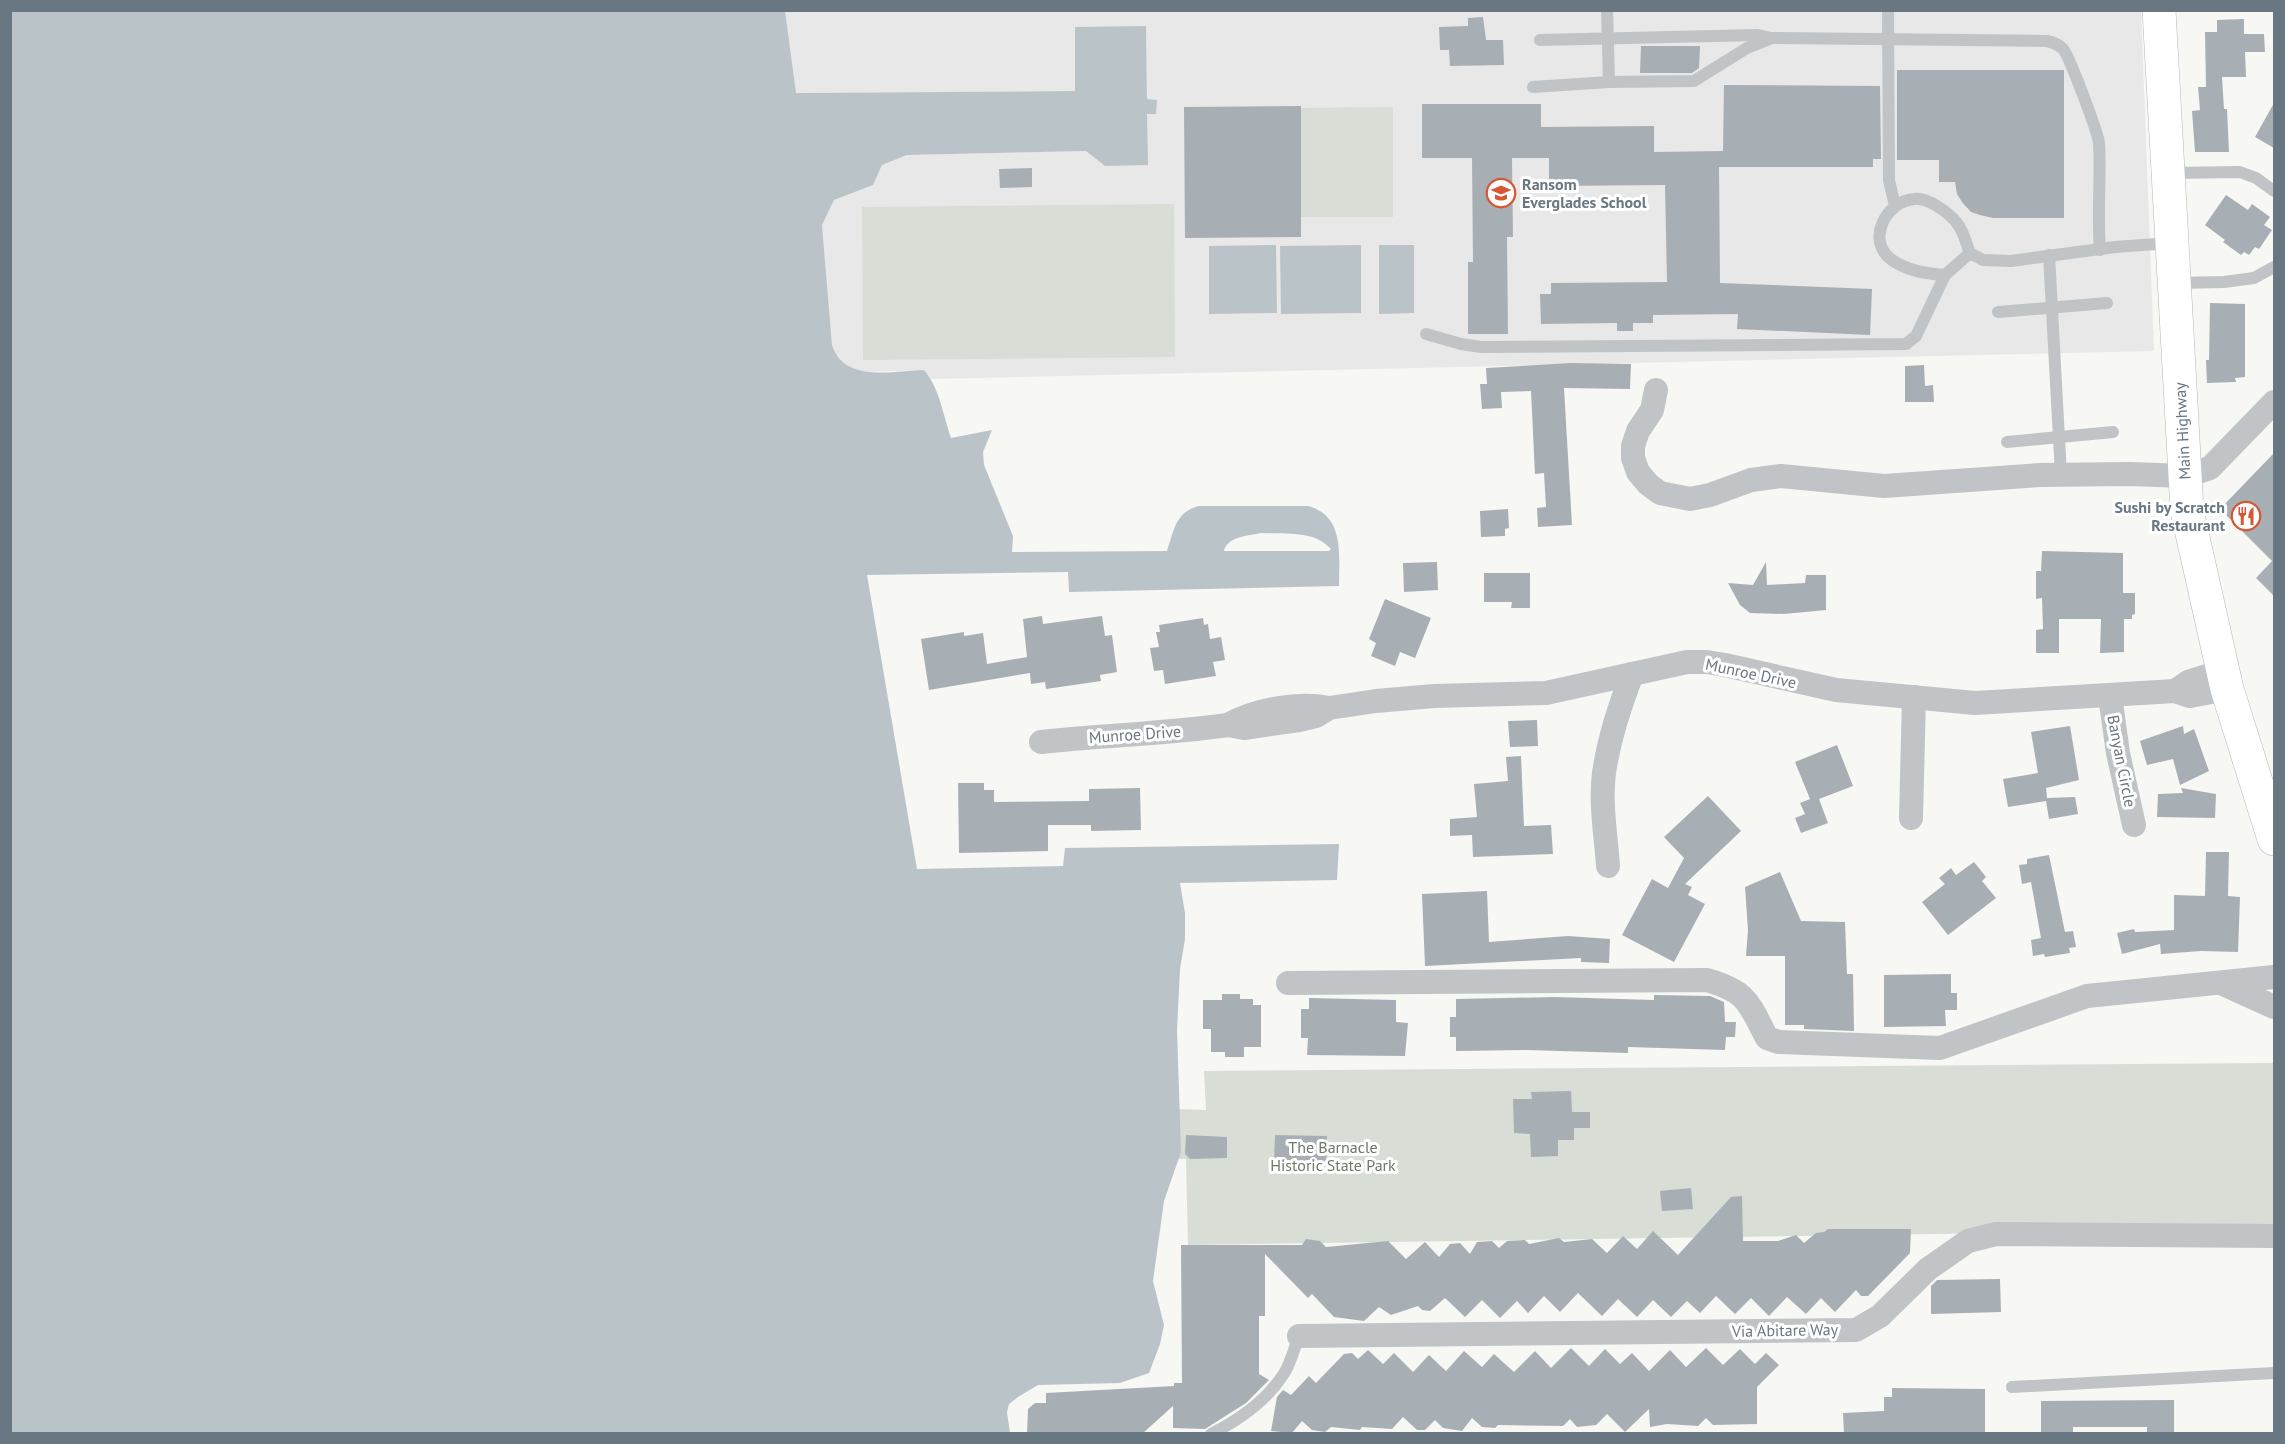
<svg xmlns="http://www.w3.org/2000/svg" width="2285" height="1444" font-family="'PT Sans',sans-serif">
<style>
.built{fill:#e7e8e7}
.green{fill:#d8ddd5}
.water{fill:#bac4c8;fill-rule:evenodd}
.building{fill:#a8afb4}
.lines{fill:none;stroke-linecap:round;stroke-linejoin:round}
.secondary-casing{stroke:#b3b8bb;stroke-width:34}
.service{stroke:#c0c4c7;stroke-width:12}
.minor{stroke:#c0c4c7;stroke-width:24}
.secondary{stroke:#fff;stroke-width:33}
.labels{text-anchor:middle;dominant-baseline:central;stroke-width:6;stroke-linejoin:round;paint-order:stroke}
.poi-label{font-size:16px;font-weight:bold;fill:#687782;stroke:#fff;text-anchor:start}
.street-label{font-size:16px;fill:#687782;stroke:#fff}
.park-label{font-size:16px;fill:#6b7a66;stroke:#fff}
</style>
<rect width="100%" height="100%" fill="#f7f7f4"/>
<path class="built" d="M785 11H2141L2154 351 931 379 923 370 862 372 852 370 842 364 835 354 832 345 822 225 834 200 873 185 882 165 907 155 1086 151 1105 166 1157 100 1147 99 1146 27 1075 91 795 93Z"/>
<g class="green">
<path d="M1393 107V217H1301V108Z"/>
<path d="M1174 204 1175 357 863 360 862 207Z"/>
<path d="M2274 1063V1229L1188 1245 1186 1159H1178L1176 1109 1206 1110 1204 1071Z"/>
</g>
<g class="water">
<path d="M10 11H785L796 93 1075 91V27L1146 26 1147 99 1157 100 1156 114H1147L1148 165 1105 166 1086 151 907 155 882 165 873 185 834 200 822 225 832 345C844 383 892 371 924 370 940 389 943 415 951 438L992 430 983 452 984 465 1013 536 1012 552 1167 551C1174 531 1175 512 1199 506H1308C1345 516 1339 555 1339 586L1069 592 1068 572 867 575 917 869 1063 866 1065 848 1339 844 1337 880 1180 883 1185 913V939L1180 969 1177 1030 1181 1152 1164 1201 1153 1281 1164 1325 1160 1344 1149 1373 1120 1383 1038 1385 1018 1397 1009 1404 1007 1412 1010 1433H11ZM1261 533C1283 534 1315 530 1331 549L1329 551H1224C1228 536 1248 536 1261 533Z"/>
<path d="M1276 245 1277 313 1209 314V246Z"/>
<path d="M1361 245V313L1281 314 1280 246Z"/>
<path d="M1379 245H1414V313L1379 314Z"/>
</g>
<g class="building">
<path d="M1483 17 1486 40H1503L1504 65 1450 66 1449 50H1440L1439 27 1468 26V18Z"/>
<path d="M2244 19V34H2264L2265 52H2245L2246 77H2222L2224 109H2227L2229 152H2195L2192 111 2200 110 2198 87H2206L2205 32H2217V20Z"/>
<path d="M1641 46H1700L1699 68 1692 73H1640Z"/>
<path d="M1897 70H2064V218H1993L1980 215 1971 212 1962 202 1957 194 1955 182H1939V160H1897Z"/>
<path d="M1724 85 1880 86 1881 159H1873V167H1719L1720 283 1872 289 1870 335 1737 329 1738 314 1653 315V323H1633V331H1617V323L1541 324 1540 294H1551V283L1667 282 1665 185 1549 186V158H1512L1513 237H1507L1508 334H1468V262H1473L1472 158H1422V104H1541V127L1654 126V152L1723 151Z"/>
<path d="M2274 103V148L2255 137Z"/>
<path d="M1301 106V237L1185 238 1184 107Z"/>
<path d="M1032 168V187L1000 188 999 169Z"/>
<path d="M2226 195 2248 210 2252 204 2270 217 2264 225 2272 230 2259 249 2255 247 2249 255 2244 252 2241 255 2223 242 2225 240 2205 225Z"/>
<path d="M2210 303 2245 304V377L2235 378 2236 382 2207 383 2206 360H2209Z"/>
<path d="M1571 363 1631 364 1630 389 1564 388 1572 525 1538 527 1537 508 1546 507 1544 473 1535 474 1531 391 1501 392 1502 408 1482 409 1480 384H1487L1486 368Z"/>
<path d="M1924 365 1925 386 1933 385 1934 402H1905V366Z"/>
<path d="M2274 453V596L2256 578 2272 561 2220 509Z"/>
<path d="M1508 509 1509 528 1505 529V536L1481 537 1480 511Z"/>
<path d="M2042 551 2123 553V593H2135V614L2132 615V619H2124V652L2100 653 2101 619H2059V653H2036V630L2043 629 2042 598 2036 599V571H2041Z"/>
<path d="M1437 562 1438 590 1404 592 1403 563Z"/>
<path d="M1766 562 1767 585 1805 583 1806 575H1826V610L1784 614 1750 613 1740 605 1728 583 1753 585Z"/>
<path d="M1484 573H1530V608H1511L1512 602H1484Z"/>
<path d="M1385 599 1431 618 1415 658 1400 652 1395 666 1371 656 1376 643 1369 639Z"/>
<path d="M1042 616 1043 624 1102 616 1105 636 1112 635 1117 672 1100 675 1101 681 1046 689 1045 682 1031 684 1030 673 929 690 921 639 964 632V636L983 633 987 664 1027 657 1023 619Z"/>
<path d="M1203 618 1204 625 1208 624 1210 639 1221 637 1225 660 1213 662 1216 676 1165 684 1163 670 1154 671 1150 648 1159 647 1156 632H1160L1159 625Z"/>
<path d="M1537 720 1538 746 1510 747 1508 721Z"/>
<path d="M2070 726 2079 780 2046 788 2047 798 2075 797 2078 814 2049 819 2046 801 2008 807 2003 779 2038 773 2031 732Z"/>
<path d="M2183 726 2184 734 2194 729 2209 771 2180 785 2173 759 2147 765 2140 741Z"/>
<path d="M1837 745 1853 786 1819 799 1828 823 1801 833 1795 818 1805 814 1800 803 1810 799 1795 762Z"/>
<path d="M1521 756 1524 826 1551 825 1553 854 1473 857 1472 835 1450 836V819L1477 817 1474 784 1508 781 1506 757Z"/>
<path d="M958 783H984V790H994V802L1089 801V789L1140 788 1141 830 1091 831V825H1048V851L959 853Z"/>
<path d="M2181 788 2216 794 2215 818 2157 817 2158 794 2183 793Z"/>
<path d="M1708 796 1741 831 1685 884 1692 887 1688 895 1705 904 1674 962 1622 935 1652 879 1668 888 1684 858 1664 837Z"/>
<path d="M2206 852H2229L2228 896 2240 897 2238 952 2201 951 2161 954 2160 944 2122 954 2117 933 2134 929 2135 932 2174 930V895L2205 896Z"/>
<path d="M2049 855 2065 932 2073 931 2076 947 2069 948 2070 953 2045 957 2044 954 2033 956 2031 940 2041 938 2031 882 2022 884 2019 865 2027 864V859Z"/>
<path d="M1974 862 1986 877 1982 881 1996 898 1948 935 1922 902 1945 884 1939 878 1951 868 1956 875Z"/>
<path d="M1780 872 1801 921 1845 922 1847 974H1853L1854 1031 1804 1029V1025H1785V956H1746L1748 930 1745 887Z"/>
<path d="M1487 891 1489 942 1568 936 1610 939 1609 963 1581 962V958L1425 966 1422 894Z"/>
<path d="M1951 974V993H1957V1010H1945L1946 1026 1884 1027V975Z"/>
<path d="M1222 994H1240V999H1253V1005H1261V1047H1244V1057H1225V1052H1211V1029H1203V1000H1222Z"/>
<path d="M1654 995 1710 996 1724 1002 1725 1022H1736L1735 1037H1726L1725 1050 1628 1047V1053L1527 1050 1456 1051V1037H1450V1017H1456V999L1555 997 1654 1000Z"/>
<path d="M1309 998 1396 1000V1022L1408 1023 1405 1056 1307 1055 1308 1038H1301V1009H1309Z"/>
<path d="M1571 1091 1572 1112H1590V1128H1574V1140H1558V1156L1531 1157 1530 1134 1514 1133 1513 1099H1532L1531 1092Z"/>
<path d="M1186 1135 1227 1137V1158L1190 1159 1185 1154Z"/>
<path d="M1275 1135 1327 1136 1326 1165 1274 1163Z"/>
<path d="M1691 1188 1693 1209 1662 1211 1660 1191Z"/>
<path d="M1742 1196 1743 1241H1778L1796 1235 1804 1243 1816 1233 1824 1232 1828 1229H1911L1910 1253 1868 1296H1861L1856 1290 1835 1312 1821 1298 1806 1314 1787 1297 1769 1316 1751 1298 1735 1314 1716 1296 1700 1313 1687 1301 1671 1317 1653 1300 1637 1317 1618 1299 1602 1316 1578 1293 1560 1312 1544 1296 1528 1313 1517 1301 1500 1318 1482 1300 1465 1317 1445 1298 1430 1311 1422 1310 1418 1306 1391 1315 1379 1307 1364 1321 1334 1317 1312 1294 1308 1298 1265 1254V1316H1259V1374L1269 1380 1246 1403 1205 1429 1173 1428V1406L1143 1433 1027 1434 1028 1409 1035 1403H1046V1393L1174 1386V1383H1182L1181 1245H1302L1306 1239 1320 1241 1326 1247 1388 1241 1406 1259 1425 1242 1439 1257 1450 1244 1460 1243 1470 1254 1477 1242 1492 1241 1499 1248 1507 1241 1525 1240 1529 1244 1559 1238 1564 1242 1592 1239 1607 1253 1623 1236 1637 1249 1653 1231 1678 1255 1731 1197Z"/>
<path d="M2000 1279 2001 1312 1931 1314V1286L1937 1280Z"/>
<path d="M1571 1348 1589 1366 1605 1349 1620 1364 1632 1353 1649 1371 1670 1350 1686 1367 1706 1348 1723 1365 1740 1349 1755 1364 1766 1353 1779 1365 1757 1387V1424L1713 1425 1706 1418 1698 1426 1667 1424 1650 1427 1649 1409 1625 1432 1607 1414 1596 1425 1577 1427 1570 1419 1563 1426 1498 1425 1495 1428 1482 1427 1472 1418 1462 1431 1443 1428 1435 1420 1425 1430H1417L1403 1417 1392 1429 1362 1427 1360 1430 1331 1427 1325 1432 1312 1430 1302 1421 1292 1433 1271 1431 1277 1397 1283 1390 1291 1395 1309 1376 1316 1383 1344 1354 1352 1353 1358 1359 1368 1350 1383 1364 1394 1353 1413 1372 1429 1355 1446 1371 1464 1351 1482 1367 1494 1354 1514 1372 1535 1351 1551 1368Z"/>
<path d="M1892 1388 1985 1389V1434H1844L1843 1413 1884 1411V1397H1892Z"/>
<path d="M2174 1400V1434H2147V1427H2073V1434H2041V1401Z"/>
</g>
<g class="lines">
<g class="secondary-casing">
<path id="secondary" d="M2159 10 2187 511 2227 689 2274 839"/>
</g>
<g class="service">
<path d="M1607 10 1609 82"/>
<path d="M1888 10 1889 180 1895 206"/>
<path d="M1540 40 1758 35 1771 38 2047 41C2052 42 2058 44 2063 49 2069 55 2098 133 2099 143 2101 179 2097 214 2100 250"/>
<path d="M1533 87 1609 82 1694 81 1747 48 1770 39"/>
<path d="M2170 173 2240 172 2256 178 2274 191"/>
<path d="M1970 253 1945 275C1927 274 1906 270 1892 260 1865 241 1886 201 1914 199 1928 197 1949 213 1957 223 1964 232 1966 243 1970 253L1983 260 2011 261 2115 247 2170 243"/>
<path d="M2049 255 2061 475"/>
<path d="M2175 283 2224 282 2254 278 2274 267"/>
<path d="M1998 312 2107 303"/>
<path d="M1426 334 1461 344 1481 347 1906 344 1916 336 1945 275"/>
<path d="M2007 442 2113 432"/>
<path d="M2012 1387 2274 1373"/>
<path d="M1211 1434C1239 1420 1266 1401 1283 1375 1291 1364 1294 1348 1299 1336"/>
</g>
<g class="minor">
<path d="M1656 390 1652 410 1638 431 1633 446V458L1638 472 1648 484 1660 493 1690 499 1710 495 1751 480 1781 476 1884 486 2040 475 2130 474 2185 476 2210 468 2274 402"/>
<path d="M2175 691 2188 682 2223 671"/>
<path d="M2110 696 2118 753 2134 825"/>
<path d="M1329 708C1298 702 1256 709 1228 725L1244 728 1299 720 1316 716 1329 708 1376 701 1434 696 1546 693 1687 662H1707L1725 665 1836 690 1975 703 2175 691 2190 696 2227 689"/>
<path d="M1041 742C1104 735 1166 734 1228 725"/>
<path d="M1911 818 1914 697"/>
<path d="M1608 866C1606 836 1600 803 1604 773 1609 738 1620 706 1632 674"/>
<path d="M1288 983 1707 980C1748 992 1748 1002 1767 1038L1779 1042 1940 1048 2087 996 2274 977"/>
<path d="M2221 983 2274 1007"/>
<path d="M1299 1336 1856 1330 1880 1316 1928 1269 1968 1241 1996 1234 2274 1236"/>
</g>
<use href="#secondary" class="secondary"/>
</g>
<defs>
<g id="school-ring" transform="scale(1.5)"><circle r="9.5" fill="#fff" stroke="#d55736" stroke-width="1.5"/><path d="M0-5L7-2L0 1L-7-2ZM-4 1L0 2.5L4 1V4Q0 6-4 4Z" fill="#d55736"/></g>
<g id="restaurant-ring" transform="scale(1.5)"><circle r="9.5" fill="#fff" stroke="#d55736" stroke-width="1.5"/><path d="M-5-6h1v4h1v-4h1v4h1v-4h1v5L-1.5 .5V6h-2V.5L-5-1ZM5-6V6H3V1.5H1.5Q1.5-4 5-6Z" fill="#d55736"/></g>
</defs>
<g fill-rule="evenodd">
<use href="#school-ring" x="1501" y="193"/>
<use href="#restaurant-ring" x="2246" y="516"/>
</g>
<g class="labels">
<g class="poi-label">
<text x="1522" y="184">Ransom<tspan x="1522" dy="18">Everglades School</tspan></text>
<text x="2225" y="507" text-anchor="end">Sushi by Scratch<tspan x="2225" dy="18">Restaurant</tspan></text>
</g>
<g class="street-label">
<text transform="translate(2182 431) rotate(-93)">Main Highway</text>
<text transform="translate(1751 673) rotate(12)">Munroe Drive</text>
<text transform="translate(1135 734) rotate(-4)">Munroe Drive</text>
<text transform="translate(2122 761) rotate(79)">Banyan Circle</text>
<text transform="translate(1785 1330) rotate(-1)">Via Abitare Way</text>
</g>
<g class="park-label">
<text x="1333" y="1147">The Barnacle<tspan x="1333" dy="18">Historic State Park</tspan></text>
</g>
</g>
<rect width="2285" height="1444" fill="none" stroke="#687782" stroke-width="24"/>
</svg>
